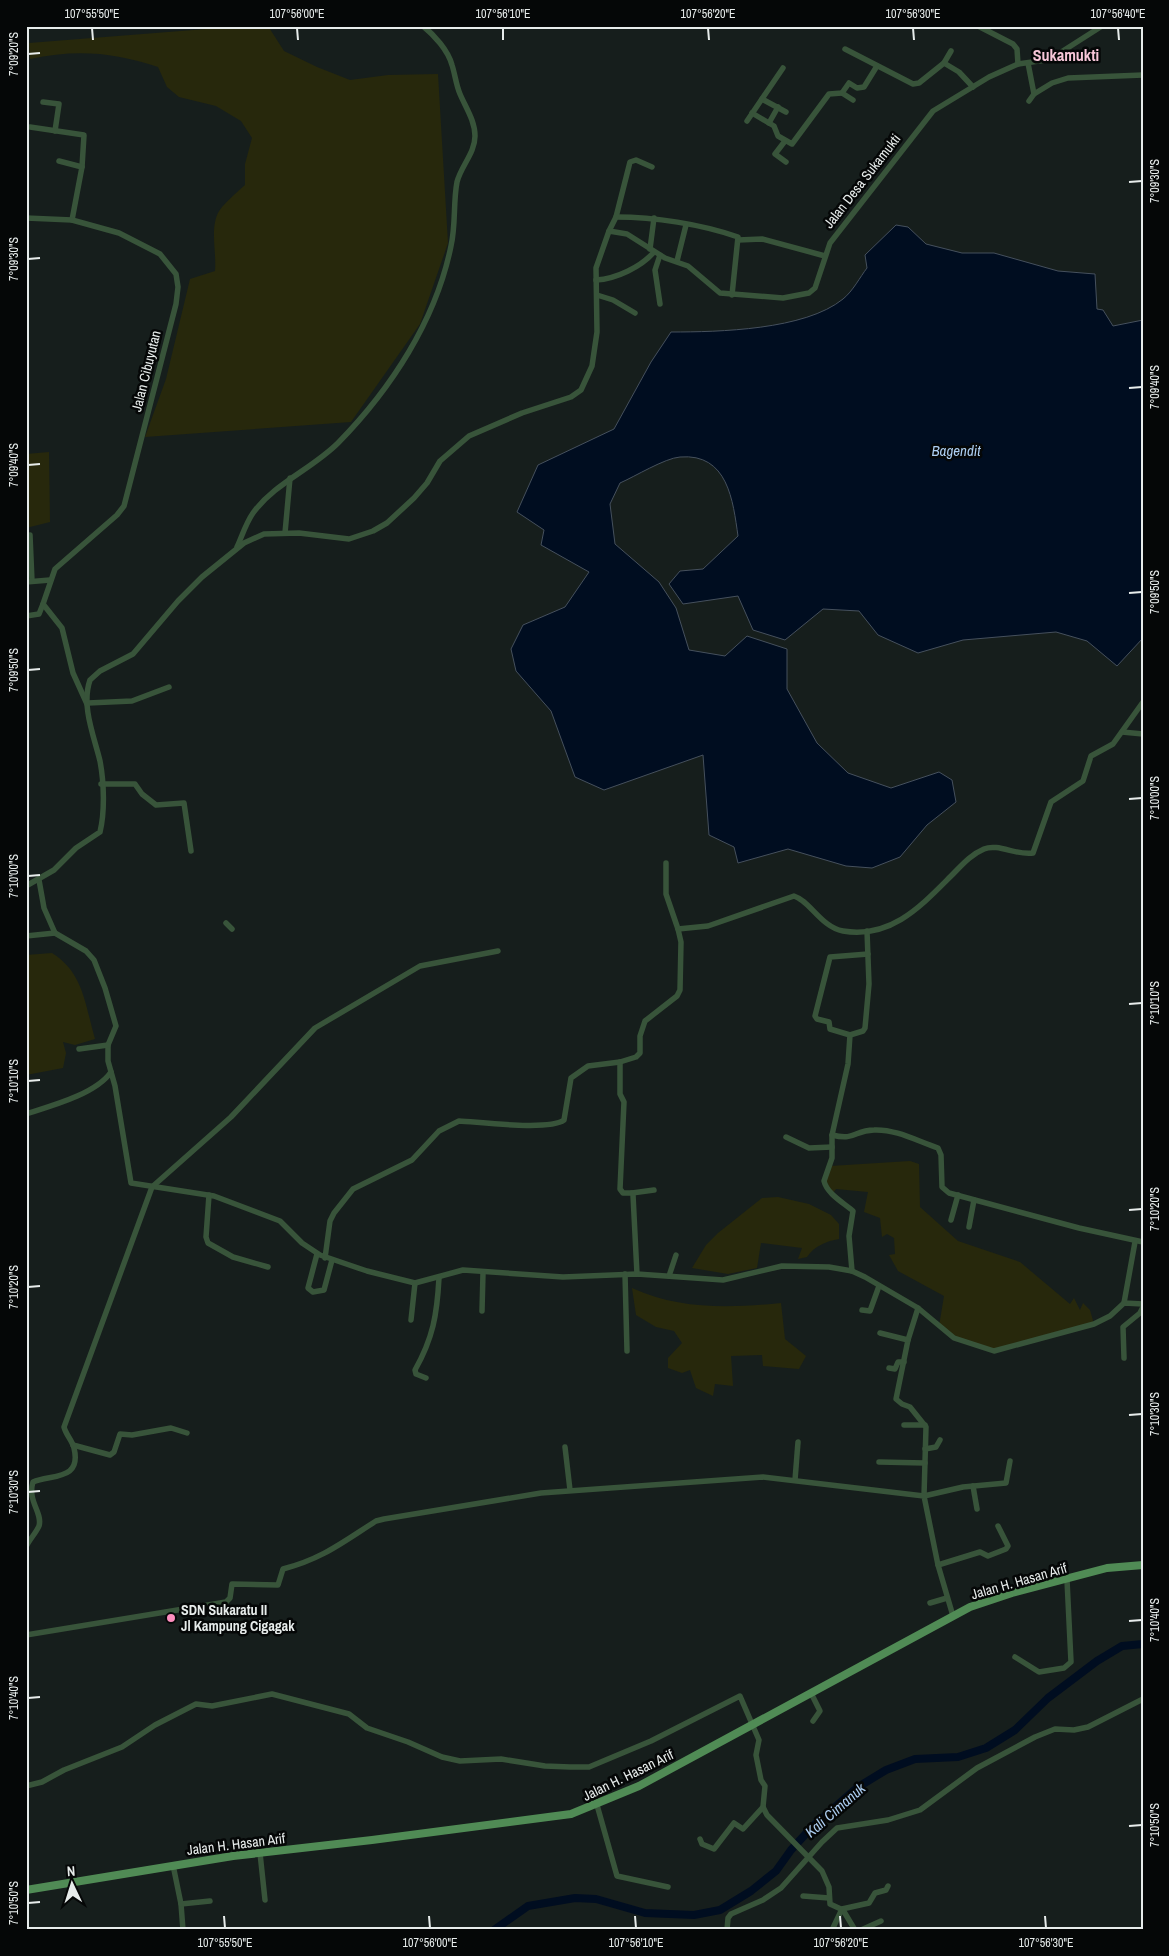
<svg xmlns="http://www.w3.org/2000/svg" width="1169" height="1956" font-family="'Archivo Narrow',sans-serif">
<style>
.green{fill:#27280c}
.water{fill:#000d20;stroke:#45505d}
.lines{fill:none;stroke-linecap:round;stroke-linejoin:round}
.river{stroke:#000d20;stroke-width:8}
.minor{stroke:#38543a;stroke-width:5.5}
.major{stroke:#508b55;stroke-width:8}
.ticks{fill:none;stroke:#e7eceb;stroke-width:2}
.poi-dot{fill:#fd8ebe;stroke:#050707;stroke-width:2}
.labels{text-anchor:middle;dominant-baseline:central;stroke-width:5;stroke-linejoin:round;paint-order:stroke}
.street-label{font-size:14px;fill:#e7eceb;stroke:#050707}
.poi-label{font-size:14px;font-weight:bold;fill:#e7eceb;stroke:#050707;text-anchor:start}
.water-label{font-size:15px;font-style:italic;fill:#adcef1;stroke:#050707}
.quarter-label{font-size:16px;font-weight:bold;fill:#f7c6d8;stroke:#050707}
.neatline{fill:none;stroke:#e7eceb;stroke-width:2}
.ticks-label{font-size:12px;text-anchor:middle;fill:#e7eceb}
</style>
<rect width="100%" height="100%" fill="#161e1c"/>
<g class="green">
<path d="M244 26H268L284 51 317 67 350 80 388 75 438 74 448 243 420 324 351 422 145 437 166 379 190 279 215 271C217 251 208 223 222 207 229 199 237 192 245 185V164L252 138 241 121 216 106 179 97 167 87 158 67C113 52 76 49 30 59L29 43Z"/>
<path d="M49 452 50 522 26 528V454Z"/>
<path d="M52 953C84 973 85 1005 95 1039L75 1045 63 1042 66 1053 63 1068 26 1075V955Z"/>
<path d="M910 1161 919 1164 920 1207 958 1241 1020 1262 1070 1304 1074 1298 1080 1310 1083 1303 1090 1310 1094 1324 998 1351 959 1341 939 1326 944 1296 898 1271 889 1255 895 1254 894 1238 887 1234 882 1237 880 1218 864 1212 868 1192 836 1189 833 1193 825 1179 830 1166Z"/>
<path d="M778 1197 809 1204 831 1215 839 1224V1239C827 1241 814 1246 807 1257L798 1259 802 1248 761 1243 757 1268 728 1274 692 1268 706 1245 718 1233 762 1198Z"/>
<path d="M632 1288C680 1310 730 1308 781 1303L785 1339 806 1356 799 1369 763 1366 762 1355 731 1356 733 1386 715 1384 713 1396 696 1388 690 1370 682 1373 668 1368V1358L682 1343 674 1331 656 1327 636 1315Z"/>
</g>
<path class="water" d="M896 225 908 227 926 244 962 253H994L1058 271 1095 274 1097 309 1103 310 1113 326 1143 320V638L1117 666 1087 641 1056 632 963 640 918 653 878 635 859 611 823 609 785 640 753 630 738 596 683 604 669 584 680 571 703 569 738 536C733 501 728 453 680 457 665 458 634 477 620 483L610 504 615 544 659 582 676 608 689 650 725 656 747 636 787 649V689L817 743 848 773 891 788 939 772 952 780 956 802 927 825 900 857 872 868 846 866 788 849 738 863 734 847 709 835 703 755 604 790 575 777 551 711 516 671 511 649 523 625 565 607 589 572 541 545 544 530 517 512 538 465 614 429 651 362 671 332C719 332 805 330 843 299 853 291 860 277 867 268L865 255Z"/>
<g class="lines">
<path class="river" d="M494 1930 528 1906 575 1898 596 1899 645 1913 694 1915 720 1910 751 1891 776 1871 791 1850 812 1827 858 1787 886 1770 915 1759 958 1757 986 1748 1015 1730 1048 1698 1097 1661 1122 1646 1143 1644"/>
<g class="minor">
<path d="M978 26 1013 44 1017 49 1018 64"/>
<path d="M845 49 913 84 919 83 944 63 959 72 973 87"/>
<path d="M944 63 951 51"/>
<path d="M1028 63 1034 94 1029 101"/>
<path d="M842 93 853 100"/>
<path d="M1034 94 1052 83 1068 78 1143 75"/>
<path d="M762 99 786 112"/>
<path d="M43 102 59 104 55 131"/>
<path d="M752 113 774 126 778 136 792 144 829 94 842 93 849 83 857 88 864 87 877 66"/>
<path d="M747 121 783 68"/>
<path d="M769 123 778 107"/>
<path d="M30 127 84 135 82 167 72 220"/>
<path d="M785 141 775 154 786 162"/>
<path d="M59 161 82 167"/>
<path d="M616 217C654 217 701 224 738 237L732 295"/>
<path d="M26 218 72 220 119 233 160 254 176 274 178 287 176 304 124 506 117 515 55 569 43 604 62 628 73 673 87 704"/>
<path d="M609 231 616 217 630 162 636 160 652 167"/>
<path d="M738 240 762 239 825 256"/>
<path d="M650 249 654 218"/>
<path d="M660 255 655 270 660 304"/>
<path d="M677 261 686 225"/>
<path d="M596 280C616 279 641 267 654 252"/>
<path d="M597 295 613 300 635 313"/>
<path d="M285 533 290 478"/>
<path d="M30 535 32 581"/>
<path d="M237 547C242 536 246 523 253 513 275 483 312 469 338 443 391 389 436 320 451 246 456 224 453 203 457 182 461 166 475 153 475 136 475 121 466 108 460 94 456 85 455 74 452 65 448 50 434 35 423 26"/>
<path d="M26 582 50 580"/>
<path d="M26 616 39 614 43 604"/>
<path d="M88 703 132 701 169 687"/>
<path d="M1122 732 1143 734"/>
<path d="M101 784H135L142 794 156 805 184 803 191 851"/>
<path d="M666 863V894L678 929"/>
<path d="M39 880 44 908 55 933 86 951 94 960 105 988 116 1026 108 1045V1061L115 1086 131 1183 214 1196 280 1221 302 1243 320 1255 367 1271 415 1283 463 1270 563 1277 637 1274 723 1280 782 1266 829 1267 852 1271 865 1277 918 1308 954 1338 994 1351 1094 1324 1110 1316 1124 1303 1143 1304"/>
<path d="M26 886 54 870 76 848 100 832C105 812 104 782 100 761 94 736 81 706 90 680L100 671 133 654 178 601 202 577 244 543 264 534 299 533 349 539 373 531 387 523 414 498 427 483 440 461 469 436 522 413 571 397 581 390 592 366 597 332 596 268 609 231 627 234 665 258 688 266 720 293 783 298 809 293 815 288 830 243 933 111 989 77 1018 64 1046 60 1055 56 1102 26"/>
<path d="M226 923 232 929"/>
<path d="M26 936 55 933"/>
<path d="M850 1035 830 1029 829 1022 817 1019 815 1016 830 957 868 954"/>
<path d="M79 1049 108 1045"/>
<path d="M620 1062V1094L624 1102 620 1189 623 1193H632L633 1195 637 1274"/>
<path d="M26 1114C51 1106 96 1094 111 1072"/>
<path d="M832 1135C856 1141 854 1130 874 1130 896 1129 917 1141 938 1148L941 1155 942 1187 949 1193 1079 1228 1143 1242"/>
<path d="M786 1137 809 1148 832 1147"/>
<path d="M632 1193 654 1190"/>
<path d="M209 1195 206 1237 208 1243 233 1257 268 1267"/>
<path d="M951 1220 958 1195"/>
<path d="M969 1227 974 1200"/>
<path d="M317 1254 308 1288 313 1292 324 1290 332 1260"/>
<path d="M325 1258 330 1221 334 1213 353 1189 412 1160 439 1131 459 1121C480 1122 549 1131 564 1120L571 1078 588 1066 620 1062 636 1057 640 1053V1036L645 1021 677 996 680 990 681 942 678 929 708 926 794 896C810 901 821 927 843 931 891 939 921 906 951 876 962 865 970 855 984 849 998 843 1017 856 1033 853L1051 802 1083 781 1091 756 1113 744 1143 702"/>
<path d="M852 1271 849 1236 853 1211C844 1203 827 1194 824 1181L832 1158V1135L848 1064 850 1035 863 1031 865 1028 869 984 867 931"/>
<path d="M625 1274 627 1351"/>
<path d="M669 1276 676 1255"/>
<path d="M1124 1303 1135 1242"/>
<path d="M918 1308 908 1340 896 1399 902 1404 910 1407 926 1427 924 1496 963 1487 1006 1483 1010 1461"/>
<path d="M862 1310 870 1311 879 1286"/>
<path d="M482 1311 483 1273"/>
<path d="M411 1320 415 1283"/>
<path d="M880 1333 908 1340"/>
<path d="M1124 1358 1123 1327 1140 1313 1143 1307"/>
<path d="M889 1368 895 1369 898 1362H904"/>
<path d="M426 1378 416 1374 415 1370C433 1338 437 1315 439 1278"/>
<path d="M904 1425H925"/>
<path d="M73 1445 110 1455 114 1452 120 1434 132 1435 171 1428 187 1433"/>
<path d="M565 1447 570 1490"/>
<path d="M925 1449 936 1447 940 1440"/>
<path d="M879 1462 925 1463"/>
<path d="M795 1480 798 1442"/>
<path d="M973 1486 977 1509"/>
<path d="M26 1547C29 1540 36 1533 39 1526 43 1513 27 1501 33 1482 51 1474 82 1481 74 1448 72 1440 66 1435 64 1427L152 1187 231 1117 315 1028 420 966 498 951"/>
<path d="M938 1565 980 1552 988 1556 1006 1549 1008 1546 998 1526"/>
<path d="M930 1603 947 1598"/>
<path d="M26 1635 226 1602 230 1598 232 1584 278 1585 283 1569C322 1559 343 1542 376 1521L384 1519 541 1493 763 1477 924 1496 938 1565 953 1616"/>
<path d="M1015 1657 1039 1672 1064 1668 1071 1662 1067 1580"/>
<path d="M811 1693 820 1711 813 1721"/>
<path d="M26 1786 42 1782 64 1770 122 1747 155 1725 196 1704 212 1706 272 1694 349 1714 367 1728 408 1742 442 1757 460 1761 501 1759 545 1766 570 1767H589L651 1741 740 1696 759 1740 756 1755 761 1780 765 1786 763 1807 767 1815 822 1871 829 1887 830 1904 843 1910 855 1930"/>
<path d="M597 1805 617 1876 668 1887"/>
<path d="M700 1839 702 1844 714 1849 734 1823 743 1829 763 1807"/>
<path d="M260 1853 265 1900"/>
<path d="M173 1865 181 1904 183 1930"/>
<path d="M803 1896 829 1898"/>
<path d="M181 1904 210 1901"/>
<path d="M727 1930 728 1918 731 1914 763 1900 781 1888 822 1842 837 1828 888 1820 920 1810 977 1768 1035 1737 1055 1729 1074 1730 1088 1727 1143 1699"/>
<path d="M832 1930 842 1909 869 1903 875 1893 886 1890 888 1886"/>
<path d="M861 1930 881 1921"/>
</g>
<path class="major" d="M26 1890 233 1856 372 1840 571 1814 639 1786 970 1607 1012 1593 1107 1568 1143 1565"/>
</g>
<path class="ticks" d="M92 28 93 40M297 28 298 40M503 28V40M708 28 709 40M913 28 914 40M1118 28 1119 40M28 54 40 53M1129 182 1142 181M28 259 40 258M1129 388 1142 387M28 465 40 464M1129 593 1142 592M28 670 40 669M1129 799 1142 798M28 876 40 875M1129 1004 1142 1003M28 1081 40 1080M1129 1210 1142 1209M28 1287 40 1286M1129 1415 1142 1414M28 1492 40 1491M1129 1621 1142 1620M28 1698 40 1697M1129 1826 1142 1825M28 1903 40 1902M224 1916 225 1928M429 1916 430 1928M635 1916 636 1928M840 1916 841 1928M1045 1916 1046 1928"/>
<circle class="poi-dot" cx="171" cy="1618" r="5"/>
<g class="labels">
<g class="street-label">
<text transform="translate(862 181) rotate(-52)">Jalan Desa Sukamukti</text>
<text transform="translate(146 371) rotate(-76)">Jalan Cibuyutan</text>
<text transform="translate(1019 1581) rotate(-16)">Jalan H. Hasan Arif</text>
<text transform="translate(628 1775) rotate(-26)">Jalan H. Hasan Arif</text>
<text transform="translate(236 1844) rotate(-7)">Jalan H. Hasan Arif</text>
</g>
<g class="poi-label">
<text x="181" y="1610">SDN Sukaratu II<tspan x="181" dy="16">Jl Kampung Cigagak</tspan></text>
</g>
<g class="water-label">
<text x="956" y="450">Bagendit</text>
<text transform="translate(835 1810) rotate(-41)">Kali Cimanuk</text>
</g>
<g class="quarter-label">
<text x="1066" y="55">Sukamukti</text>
</g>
</g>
<rect width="1169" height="1956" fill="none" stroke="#050707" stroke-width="55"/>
<g transform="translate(72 1884) rotate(356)" stroke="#050707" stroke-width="4" paint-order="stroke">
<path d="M0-4L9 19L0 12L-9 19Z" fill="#e7eceb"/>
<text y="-8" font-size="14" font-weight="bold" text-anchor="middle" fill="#e7eceb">N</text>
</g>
<rect x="28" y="28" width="1114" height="1900" class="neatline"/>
<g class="ticks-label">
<text x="92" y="18">107°55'50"E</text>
<text x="297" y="18">107°56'00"E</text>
<text x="503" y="18">107°56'10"E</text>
<text x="708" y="18">107°56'20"E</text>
<text x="913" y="18">107°56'30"E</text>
<text x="1118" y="18">107°56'40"E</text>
<text transform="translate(14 54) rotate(-90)" y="4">7°09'20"S</text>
<text transform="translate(1155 181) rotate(-90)" y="4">7°09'30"S</text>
<text transform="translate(14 259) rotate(-90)" y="4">7°09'30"S</text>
<text transform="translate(1155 387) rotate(-90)" y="4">7°09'40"S</text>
<text transform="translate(14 465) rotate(-90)" y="4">7°09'40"S</text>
<text transform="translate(1155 592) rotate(-90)" y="4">7°09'50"S</text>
<text transform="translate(14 670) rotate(-90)" y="4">7°09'50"S</text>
<text transform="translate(1155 798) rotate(-90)" y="4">7°10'00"S</text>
<text transform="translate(14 876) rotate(-90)" y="4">7°10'00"S</text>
<text transform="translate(1155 1003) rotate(-90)" y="4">7°10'10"S</text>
<text transform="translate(14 1081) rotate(-90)" y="4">7°10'10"S</text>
<text transform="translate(1155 1209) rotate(-90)" y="4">7°10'20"S</text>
<text transform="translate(14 1287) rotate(-90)" y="4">7°10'20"S</text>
<text transform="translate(1155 1414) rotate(-90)" y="4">7°10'30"S</text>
<text transform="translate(14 1492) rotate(-90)" y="4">7°10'30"S</text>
<text transform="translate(1155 1620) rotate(-90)" y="4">7°10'40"S</text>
<text transform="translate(14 1698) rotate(-90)" y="4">7°10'40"S</text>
<text transform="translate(1155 1825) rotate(-90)" y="4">7°10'50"S</text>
<text transform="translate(14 1903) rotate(-90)" y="4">7°10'50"S</text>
<text x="225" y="1947">107°55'50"E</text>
<text x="430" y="1947">107°56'00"E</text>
<text x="636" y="1947">107°56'10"E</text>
<text x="841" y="1947">107°56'20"E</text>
<text x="1046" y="1947">107°56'30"E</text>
</g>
</svg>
